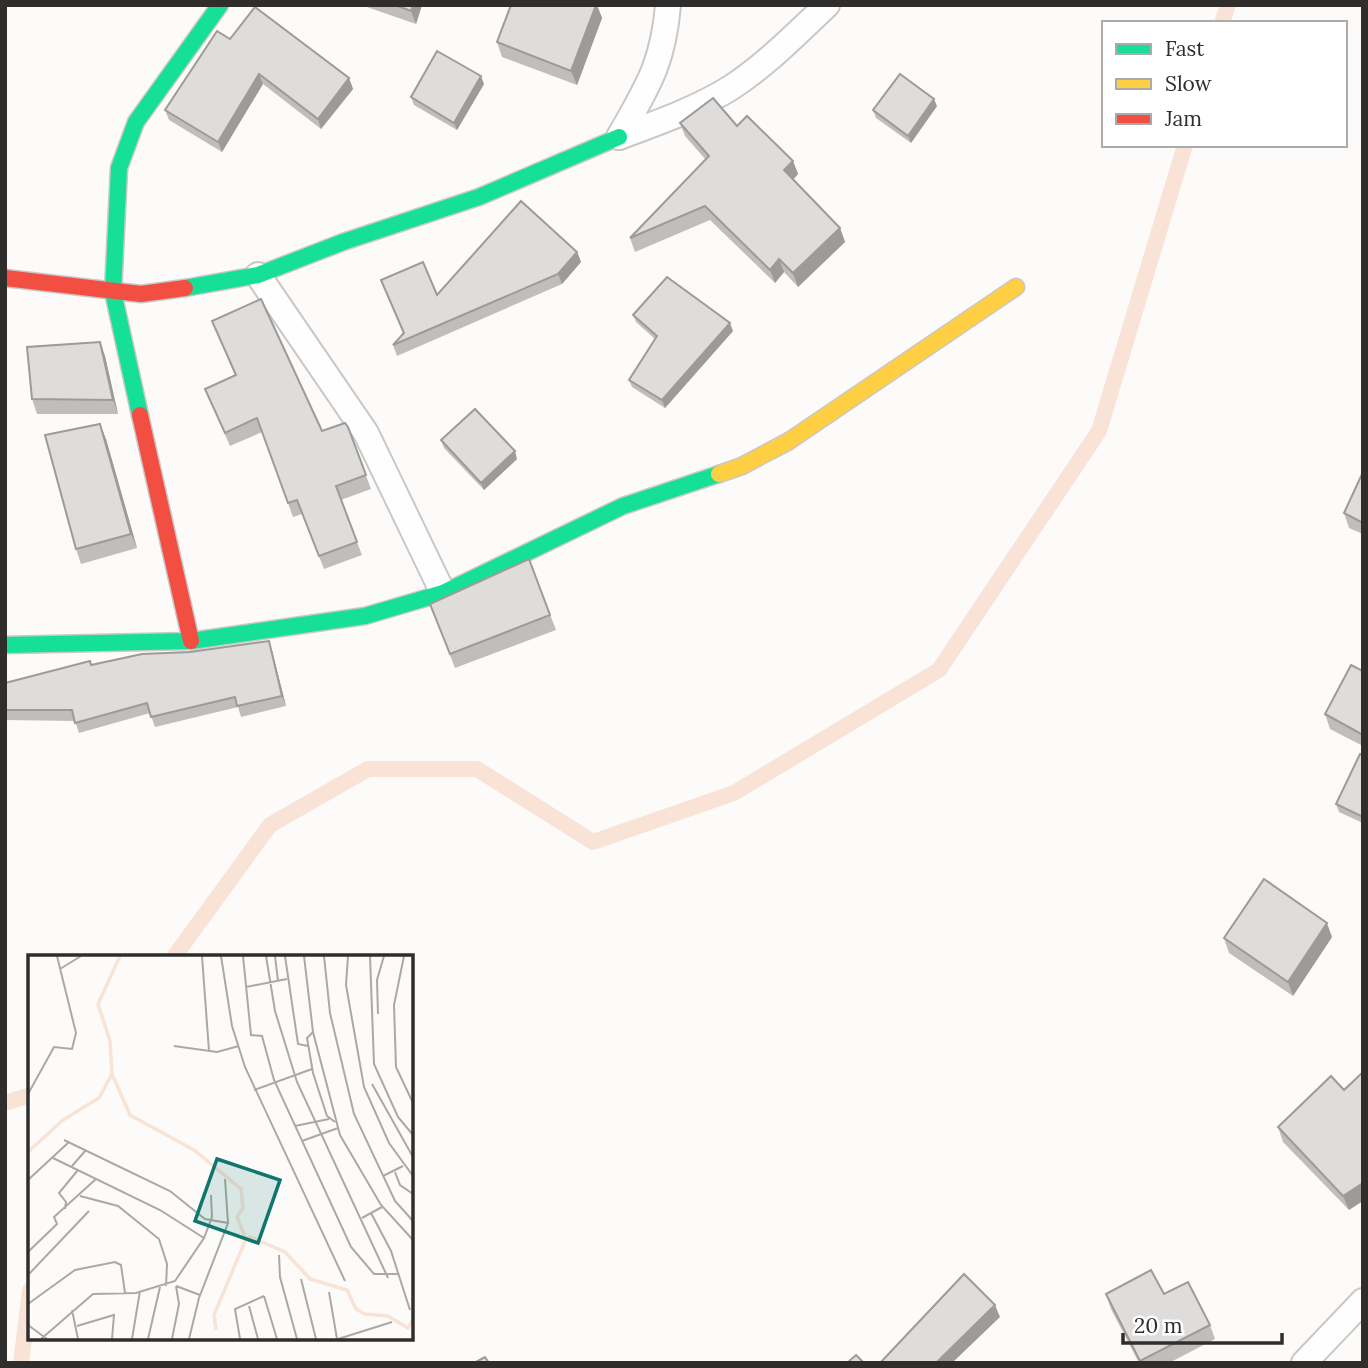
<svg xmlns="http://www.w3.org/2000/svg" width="1368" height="1368" font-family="Lora,serif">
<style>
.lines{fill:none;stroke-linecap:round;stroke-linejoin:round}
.stream{stroke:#f9e3d7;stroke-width:16}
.lane-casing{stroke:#cac8c6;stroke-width:28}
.fast-casing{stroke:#cac8c6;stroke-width:19}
.slow-casing{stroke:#cac8c6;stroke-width:19}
.jam-casing{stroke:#cac8c6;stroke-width:19}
.lane{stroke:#fffefe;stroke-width:24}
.fast{stroke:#16e098;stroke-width:16}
.slow{stroke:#ffcf43;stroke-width:16}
.jam{stroke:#f24e42;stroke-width:16}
.wall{fill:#c0bebc}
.shaded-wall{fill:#9c9b99}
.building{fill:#dfdddb;stroke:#9c9b99;stroke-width:2}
.inset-river{fill:none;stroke:#f9e3d7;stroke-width:3.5}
.inset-road{fill:none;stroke:#aba9a7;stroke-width:2}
.view{fill:#0f766e;fill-opacity:0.15;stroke:#0f766e;stroke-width:3.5}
.inset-edge{fill:none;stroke:#302e2d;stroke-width:3.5}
</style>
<rect width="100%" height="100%" fill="#fdfbf9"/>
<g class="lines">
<g class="stream">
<path d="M1222 23 1228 5"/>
<path d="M174 957 270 825 368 769H477L593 842 734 793 939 670 1099 431 1185 145"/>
<path d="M5 1103 30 1095"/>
<path d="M21 1363 30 1290"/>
</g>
<g class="lane-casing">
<g id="lane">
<path d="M619 137C657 123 697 109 732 87 767 64 797 33 827 5"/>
<path d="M619 137C647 87 663 65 668 5"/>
<path d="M258 275 366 433 443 593"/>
<path d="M1304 1363 1363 1301"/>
</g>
</g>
<g class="fast-casing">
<g id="fast">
<path d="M185 288 258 275 343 242 479 197 619 137"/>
<path d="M140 415 113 292 119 168 136 122 220 5"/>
<path d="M5 645 191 641 365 616 443 593 623 506 719 474"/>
</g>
</g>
<g class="slow-casing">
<path id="slow" d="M719 474 742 466 789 441 1016 287"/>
</g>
<g class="jam-casing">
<g id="jam">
<path d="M5 278 141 294 185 288"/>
<path d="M140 415 191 641"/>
</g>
</g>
<use href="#lane" class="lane"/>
<use href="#fast" class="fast"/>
<use href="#slow" class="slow"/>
<use href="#jam" class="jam"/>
</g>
<g class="wall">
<path d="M361 5H422L416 24Z"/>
<path d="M511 5H597L602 18 577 85 502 57 497 42Z"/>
<path d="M230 39 349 78 353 89 321 129 263 84 222 152 169 120 165 110Z"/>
<path d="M484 84 457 130 414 105 411 97Z"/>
<path d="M937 106 911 143 876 118 873 110Z"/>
<path d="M680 123 737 126 793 161 798 174 793 180 840 228 845 242 798 287 784 272 775 283 710 220 635 252 630 238 706 160 685 136Z"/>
<path d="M577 252 581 262 562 284 397 356 393 345 403 333 381 280 437 295Z"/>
<path d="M633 315 733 331 665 408 632 387 629 380 655 339 636 322Z"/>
<path d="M212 321 322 431 348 427 371 489 341 500 362 555 324 569 302 514 293 517 262 432 230 446 205 389 235 375Z"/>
<path d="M100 342 105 356 118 414H37L32 399Z"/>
<path d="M106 439 137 548 81 564 76 549Z"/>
<path d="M441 440 517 459 484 490 444 448Z"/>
<path d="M1363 472V534L1349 528 1344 513Z"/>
<path d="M529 559 556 630 455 668 430 604Z"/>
<path d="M269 641 272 651 286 706 241 717 238 707 155 727 150 713 79 733 75 721 5 720V670L6 682 92 665Z"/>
<path d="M1363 671V746L1330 729 1325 714Z"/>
<path d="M1363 755V823L1339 812 1336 804Z"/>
<path d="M1332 937 1293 996 1229 953 1224 938Z"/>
<path d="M1344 1090 1349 1210 1283 1142 1278 1127Z"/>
<path d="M1106 1294 1210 1325 1215 1339 1169 1363H1139L1111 1309Z"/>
</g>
<g class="shaded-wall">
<path d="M413 5H422L416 24 411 11Z"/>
<path d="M596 5H597L602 18 577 85 571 71Z"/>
<path d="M259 74 263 84 222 152 218 142Z"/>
<path d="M481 76 484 84 457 130 454 123Z"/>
<path d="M349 78 353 89 321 129 318 119Z"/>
<path d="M934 99 937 106 911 143 908 136Z"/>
<path d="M793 161 798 174 789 184 784 170Z"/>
<path d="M840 228 845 242 798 287 793 273Z"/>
<path d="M577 252 581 262 562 284 558 274Z"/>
<path d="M779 259 784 272 775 283 770 270Z"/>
<path d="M730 323 733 331 665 408 662 400Z"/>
<path d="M100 342 105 356 118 414 113 400Z"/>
<path d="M100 424 106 439 137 548 131 534Z"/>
<path d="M515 451 517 459 484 490 481 483Z"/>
<path d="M269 641 272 651 286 706 282 696Z"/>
<path d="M1327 923 1332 937 1293 996 1288 982Z"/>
<path d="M1363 1183V1201L1349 1210 1343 1196Z"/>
<path d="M995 1305 1000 1317 952 1363H936Z"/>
</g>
<g class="building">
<path d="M395 5H413L411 11Z"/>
<path d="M511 5H596L571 71 497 42Z"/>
<path d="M255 7 349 78 318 119 259 74 218 142 165 110 217 31 230 39Z"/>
<path d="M437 51 481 76 454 123 411 97Z"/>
<path d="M900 74 934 99 908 136 873 110Z"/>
<path d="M713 98 737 126 747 116 793 161 784 170 840 228 793 273 779 259 770 270 705 206 630 238 709 156 680 123Z"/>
<path d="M521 201 577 252 558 274 393 345 404 333 381 280 423 262 437 295Z"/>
<path d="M667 277 730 323 662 400 629 380 657 336 633 315Z"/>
<path d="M261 299 322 431 345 423 348 427 366 475 336 486 357 542 319 556 297 500 288 503 257 418 225 433 205 389 236 375 212 321Z"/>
<path d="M100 342 113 400 32 399 27 347Z"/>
<path d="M475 409 515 451 481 483 441 440Z"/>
<path d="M100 424 131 534 76 549 45 435Z"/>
<path d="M1363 472V523L1344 513Z"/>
<path d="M529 559 550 615 450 654 430 604Z"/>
<path d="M269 641 282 696 237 706 235 697 151 717 147 703 75 723 72 710H5V683L90 661 91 665 142 654 190 652Z"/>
<path d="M1351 665 1363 671V735L1325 714Z"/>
<path d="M1360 754 1363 755V817L1336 804Z"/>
<path d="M1264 879 1327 923 1288 982 1224 938Z"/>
<path d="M1363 1072V1183L1343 1196 1278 1127 1331 1076 1344 1090Z"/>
<path d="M1151 1270 1164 1294 1188 1282 1210 1325 1140 1361 1106 1294Z"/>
<path d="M964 1274 995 1305 936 1363H880Z"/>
<path d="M856 1355 864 1363H847Z"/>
<path d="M485 1357 489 1363H474Z"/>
</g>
<g transform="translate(28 955)">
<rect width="385" height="385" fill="#fdfbf9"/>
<path class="inset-river" d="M84 119 102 160 166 195 213 234 215 253 209 262 218 284 186 360 188 375M0 197 35 165 71 143 84 119 82 86 70 49 92 1M220 281 257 297 282 324 319 335 328 354 337 359 360 361 380 373 385 365"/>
<path class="inset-road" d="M174 1 181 96M193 1 204 71 217 112 317 326M215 1 223 80 234 81 246 125 323 292 346 319H371M238 1 247 56 269 127 360 323M247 1 250 26M257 1 270 89 280 91M276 1 285 77 312 180 353 250 385 285M296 1 302 58 326 159 367 246 385 266M320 1 318 30 336 132 361 188 385 221M342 1 346 109 370 162 385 180M376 1 366 50 368 112 385 148M32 14 53 1M218 32 259 24M350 59 349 25 356 1M385 64V92M285 77 279 83 285 118 299 161 307 167M146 91 189 97 211 91M344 129 385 202M226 135 284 114M0 139 26 92 44 94 48 78 29 1M267 171 301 164M36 185 142 236 177 264 200 268M274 186 310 173M25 203 132 255 176 283M44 211 58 195M367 217 372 230 385 239M355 221 375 211M0 225 41 187M52 241 90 251 131 284 139 309 138 331M37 254 38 247 31 238 50 215M343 258 363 296 382 355M334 263 354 252M0 297 29 269 26 262 68 224M251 300 252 322 269 384M0 320 61 256M273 324 288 384M148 331 172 340M301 337 309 384M236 341 249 384M0 349 47 315 87 307 93 310 97 338M221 351 230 384M44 355 50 384M0 370 19 384M49 371 86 360 84 384M13 384 65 339 108 338 147 326 176 283 184 262 183 240M104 384 112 336M120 384 132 332M144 384 151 349 148 331M161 384 171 343 200 268 197 224M212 384 207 354 236 341M310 384 364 367"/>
<path class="view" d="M189 204 252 225 230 288 167 266Z"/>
<rect width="385" height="385" class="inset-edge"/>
</g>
<rect width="1368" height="1368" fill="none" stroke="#302e2d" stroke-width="14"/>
<rect x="1102" y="21" width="245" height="126" fill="#ffffff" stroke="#acabab" stroke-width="2"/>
<rect x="1116" y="44" width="35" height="10" fill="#16e098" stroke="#acabab" stroke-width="2"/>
<text x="1165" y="56" font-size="21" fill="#302e2d">Fast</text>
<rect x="1116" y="79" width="35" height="10" fill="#ffcf43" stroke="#acabab" stroke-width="2"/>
<text x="1165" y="91" font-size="21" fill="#302e2d">Slow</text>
<rect x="1116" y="114" width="35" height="10" fill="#f24e42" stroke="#acabab" stroke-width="2"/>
<text x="1165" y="126" font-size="21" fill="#302e2d">Jam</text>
<path d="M1123 1333v10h159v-10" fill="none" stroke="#302e2d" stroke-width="3.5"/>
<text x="1134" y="1333" font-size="21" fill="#302e2d" stroke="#ffffff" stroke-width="5" paint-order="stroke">20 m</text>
</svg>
